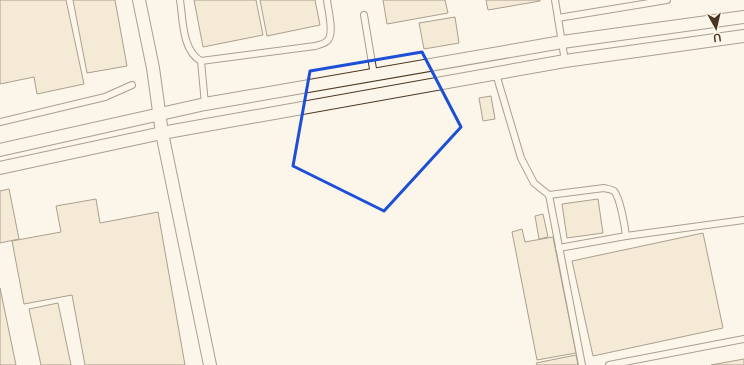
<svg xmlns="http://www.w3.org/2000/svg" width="744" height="365" font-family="Lato,sans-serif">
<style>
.building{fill:#ecdcbc;stroke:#4a3520}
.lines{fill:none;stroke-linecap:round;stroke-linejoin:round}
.service-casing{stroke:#4a3520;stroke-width:8}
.minor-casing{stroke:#4a3520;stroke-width:14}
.service{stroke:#fbf6e9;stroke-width:6}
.minor{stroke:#fbf6e9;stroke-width:12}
.marked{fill:none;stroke:#1d4ed8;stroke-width:3;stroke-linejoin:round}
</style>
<rect width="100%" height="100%" fill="#fbf6e9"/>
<g class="building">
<path d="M0 0H66L84 84 37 94 34 77 0 84Z"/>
<path d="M73 0H115L127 66 87 73Z"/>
<path d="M194 0H256L263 35 203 47Z"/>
<path d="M260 0H315L320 25 267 36Z"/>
<path d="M383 0H445L448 13 387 24Z"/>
<path d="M486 0H540V1L488 10Z"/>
<path d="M455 17 459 43 424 49 419 23Z"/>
<path d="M491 96 495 119 483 121 479 98Z"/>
<path d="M9 189 19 239 0 243V191Z"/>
<path d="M96 199 100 223 158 212 185 365H85L72 295 24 304 12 241 61 232 56 206Z"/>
<path d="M598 199 603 233 567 238 562 204Z"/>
<path d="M543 214 548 237 539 239 535 216Z"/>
<path d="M522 229 525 242 553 237 576 353 537 360 512 232Z"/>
<path d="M703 233 723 328 593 356 572 261Z"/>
<path d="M0 288 16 365H0Z"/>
<path d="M58 303 71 365H41L29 309Z"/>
<path d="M576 355 578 365H537L536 363Z"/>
<path d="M744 359V365H711Z"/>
</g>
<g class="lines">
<g class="service-casing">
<g id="service">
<path d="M180 0C183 19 182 51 201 61L205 104"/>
<path d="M555 0 565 61"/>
<path d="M364 15 374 75"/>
<path d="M558 18 667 0"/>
<path d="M201 61 315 46C319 45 324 44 327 41 335 35 328 10 327 0"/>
<path d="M496 74 521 158 534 183 549 195 582 365"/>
<path d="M0 122 105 97 132 85"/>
<path d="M549 195 604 188C607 189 611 189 614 191 620 197 625 227 626 236L559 248"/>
<path d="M626 236 744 220"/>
<path d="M609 365 744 339"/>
</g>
</g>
<g class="minor-casing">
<g id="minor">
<path d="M139 0 153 68 162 133 210 365"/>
<path d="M0 150 205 104 562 42 744 17"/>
<path d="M0 168 162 133 565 61 744 36"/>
</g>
</g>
<use href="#service" class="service"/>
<use href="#minor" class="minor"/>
</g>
<path d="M0 0H744V365H0ZM422 52 461 127 384 211 293 166 310 71Z" fill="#fbf6e9" fill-opacity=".55" fill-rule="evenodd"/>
<path class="marked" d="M422 52 461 127 384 211 293 166 310 71Z"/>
<g transform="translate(716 28) rotate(172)" stroke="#fbf6e9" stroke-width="3" paint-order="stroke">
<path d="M0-3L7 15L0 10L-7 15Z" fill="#4a3520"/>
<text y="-6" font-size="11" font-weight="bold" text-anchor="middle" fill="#4a3520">U</text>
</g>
</svg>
